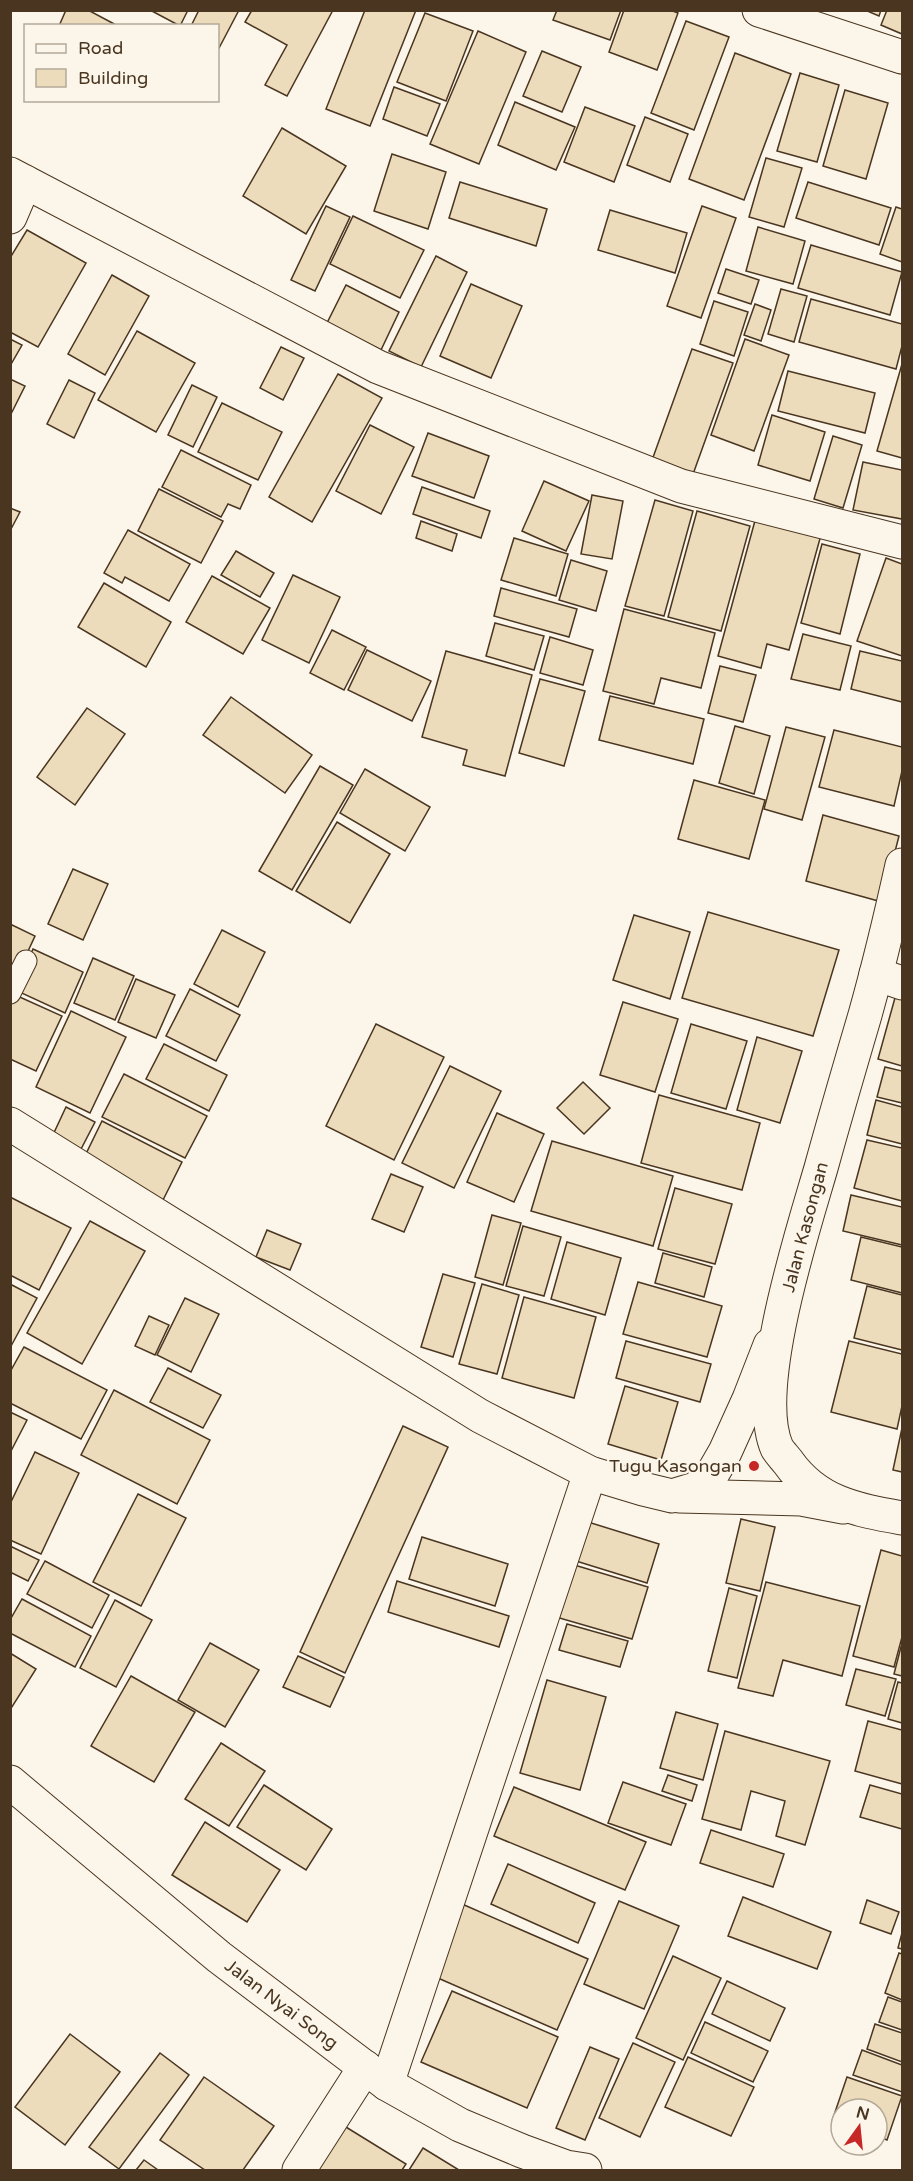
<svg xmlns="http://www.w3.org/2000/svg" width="913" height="2181" font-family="'Varela Round',sans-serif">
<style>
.building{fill:#ecdcbc;stroke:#4a3520;stroke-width:1.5}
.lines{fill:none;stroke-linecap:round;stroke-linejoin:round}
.lane-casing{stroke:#4a3520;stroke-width:23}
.street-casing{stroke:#4a3520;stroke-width:35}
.secondary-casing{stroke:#4a3520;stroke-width:35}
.lane{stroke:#fbf6e9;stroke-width:21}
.street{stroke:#fbf6e9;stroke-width:33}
.secondary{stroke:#fbf6e9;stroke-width:33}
.poi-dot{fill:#c62828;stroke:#fbf6e9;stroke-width:2}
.labels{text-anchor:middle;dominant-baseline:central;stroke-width:4.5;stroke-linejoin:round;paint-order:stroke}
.street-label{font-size:18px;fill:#4a3520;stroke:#fbf6e9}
.poi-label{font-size:18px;fill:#4a3520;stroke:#fbf6e9;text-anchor:end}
</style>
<rect width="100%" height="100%" fill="#fbf6e9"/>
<g class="building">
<path d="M66 10H88L118 26H59Z"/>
<path d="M150 10H188L180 26Z"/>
<path d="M199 10H239L218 50V26H191Z"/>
<path d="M252 10H333L287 96 265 85 287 45 245 22Z"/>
<path d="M365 10H416L370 126 326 109Z"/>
<path d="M557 10H621L610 40 553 20Z"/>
<path d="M624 10H670L678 13 657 70 609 52Z"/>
<path d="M865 10H881L879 16Z"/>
<path d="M887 10H902V34L881 25Z"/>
<path d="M425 13 473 31 446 101 397 82Z"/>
<path d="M686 21 729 37 694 130 651 113Z"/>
<path d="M478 31 526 52 479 164 430 144Z"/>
<path d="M542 51 581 67 562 112 523 96Z"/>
<path d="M735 53 791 74 744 200 689 179Z"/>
<path d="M800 73 839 85 817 162 777 151Z"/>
<path d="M394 87 440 104 427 136 383 119Z"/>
<path d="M845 90 888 103 866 179 823 166Z"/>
<path d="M515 102 575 127 556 170 498 145Z"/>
<path d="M585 107 635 126 614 182 564 162Z"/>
<path d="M645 117 688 134 670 182 627 165Z"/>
<path d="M282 128 346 166 306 234 243 196Z"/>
<path d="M392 154 446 172 428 229 374 211Z"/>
<path d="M766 158 802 168 784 227 749 217Z"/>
<path d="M460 182 547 209 536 246 449 218Z"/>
<path d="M808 182 891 208 879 245 796 218Z"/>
<path d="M326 206 350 217 315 291 291 280Z"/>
<path d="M702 206 736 218 701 318 667 306Z"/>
<path d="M896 207 902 209V262L880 254Z"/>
<path d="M610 210 687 233 675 273 598 250Z"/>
<path d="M353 216 424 250 400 298 330 264Z"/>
<path d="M758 227 805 241 793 284 746 271Z"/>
<path d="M27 230 86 263 38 347 10 332V258Z"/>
<path d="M811 245 902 272 890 315 798 288Z"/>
<path d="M436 256 467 272 421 367 389 351Z"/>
<path d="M726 269 759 280 751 304 718 293Z"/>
<path d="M112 275 149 296 105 375 68 354Z"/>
<path d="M471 284 522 306 491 378 440 356Z"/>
<path d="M346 285 399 312 381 350 327 323Z"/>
<path d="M781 289 807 296 794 342 768 334Z"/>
<path d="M811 299 902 324V346L896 369 799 342Z"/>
<path d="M714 301 748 312 734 356 700 344Z"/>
<path d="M755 304 771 310 761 341 744 335Z"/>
<path d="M137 331 195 363 156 432 98 400Z"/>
<path d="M10 339 22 345 10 366Z"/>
<path d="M745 339 789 355 754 451 711 435Z"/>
<path d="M281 347 304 358 283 400 260 388Z"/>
<path d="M692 349 733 363 692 477 651 463Z"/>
<path d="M902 364V458L877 451Z"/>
<path d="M788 371 875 393 865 433 778 411Z"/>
<path d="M338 374 382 398 312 522 269 497Z"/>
<path d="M10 379 25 386 10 416Z"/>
<path d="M69 380 95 393 74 438 47 424Z"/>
<path d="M192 385 217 397 193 447 168 435Z"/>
<path d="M222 403 282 432 258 480 198 452Z"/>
<path d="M772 415 825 432 810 481 758 465Z"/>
<path d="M370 425 414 447 381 514 336 491Z"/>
<path d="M428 433 489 456 474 498 412 476Z"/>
<path d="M833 436 862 445 843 508 814 499Z"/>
<path d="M181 450 251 485 240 509 228 504 221 517 162 487Z"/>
<path d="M863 462 902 470V519L853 510Z"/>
<path d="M544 481 589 501 566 551 522 531Z"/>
<path d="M422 487 490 511 481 538 413 514Z"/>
<path d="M159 489 223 521 201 563 138 531Z"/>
<path d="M592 495 623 501 612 559 581 554Z"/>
<path d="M655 500 693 511 664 616 625 606Z"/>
<path d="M10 508 20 512 10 531Z"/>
<path d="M697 511 750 526 721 631 668 617Z"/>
<path d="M756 517 821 535 789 650 767 644 761 668 718 656Z"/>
<path d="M421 521 457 534 452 551 416 538Z"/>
<path d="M128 530 190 564 169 601 125 577 122 583 104 573Z"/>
<path d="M514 538 568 554 556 596 501 580Z"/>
<path d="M822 544 860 554 840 634 801 623Z"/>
<path d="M236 551 274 573 260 597 221 575Z"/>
<path d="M886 558 902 564V656L857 641Z"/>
<path d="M571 560 607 571 596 611 559 600Z"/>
<path d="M293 575 340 597 309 663 262 640Z"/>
<path d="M212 576 270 608 243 654 186 622Z"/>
<path d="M104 583 171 622 146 667 78 627Z"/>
<path d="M501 588 577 609 569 637 494 616Z"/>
<path d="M624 609 715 633 701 688 661 678 654 704 603 691Z"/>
<path d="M495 623 544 636 534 670 486 656Z"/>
<path d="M332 630 366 647 344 690 310 673Z"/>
<path d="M803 634 851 646 840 690 791 679Z"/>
<path d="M550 637 593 650 583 685 540 673Z"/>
<path d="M367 650 431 681 412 721 348 690Z"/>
<path d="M446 651 532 675 505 776 463 765 467 750 422 737Z"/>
<path d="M860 651 902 661V702L851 689Z"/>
<path d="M720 666 756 675 743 722 708 713Z"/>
<path d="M540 679 585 691 564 766 519 753Z"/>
<path d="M610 696 704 719 693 764 599 740Z"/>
<path d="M231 697 312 755 285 793 203 735Z"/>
<path d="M87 708 125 734 75 805 37 777Z"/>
<path d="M735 726 770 736 754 794 719 783Z"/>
<path d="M786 727 825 737 802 820 764 809Z"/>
<path d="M834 730 902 747V771L894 806 819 787Z"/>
<path d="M320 766 353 785 292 890 259 871Z"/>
<path d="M365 769 430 807 405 851 340 813Z"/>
<path d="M694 780 765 800 749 859 678 839Z"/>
<path d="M823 815 899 836 882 902 806 881Z"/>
<path d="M337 822 390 854 350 923 296 891Z"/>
<path d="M73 869 108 884 83 940 48 924Z"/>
<path d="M708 912 839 950 813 1036 682 998Z"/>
<path d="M634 915 690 932 670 999 613 980Z"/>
<path d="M10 924 35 936 10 990Z"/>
<path d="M222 930 265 952 238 1007 194 984Z"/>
<path d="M33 949 83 972 65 1013 15 990Z"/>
<path d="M93 958 134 976 115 1020 74 1003Z"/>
<path d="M136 979 175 995 156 1038 118 1022Z"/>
<path d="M898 987 902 988V1066L878 1059Z"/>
<path d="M190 989 240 1015 216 1061 166 1036Z"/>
<path d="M13 994 62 1016 36 1071 10 1059V999Z"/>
<path d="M623 1002 678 1019 655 1092 600 1075Z"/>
<path d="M71 1011 126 1037 90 1113 36 1087Z"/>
<path d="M376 1024 444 1057 394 1160 326 1126Z"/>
<path d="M691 1024 747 1041 726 1109 671 1093Z"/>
<path d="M757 1037 802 1051 780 1123 737 1110Z"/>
<path d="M164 1044 227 1075 209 1111 146 1079Z"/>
<path d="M450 1066 501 1091 454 1188 402 1163Z"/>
<path d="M885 1067 902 1071V1103L877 1097Z"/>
<path d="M124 1074 207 1116 185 1158 102 1117Z"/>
<path d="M583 1082 610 1108 584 1134 557 1108Z"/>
<path d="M659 1095 760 1123 742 1190 641 1163Z"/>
<path d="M876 1100 902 1107V1144L867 1135Z"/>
<path d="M66 1107 95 1122 80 1151 52 1137Z"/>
<path d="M497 1113 544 1134 514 1202 467 1182Z"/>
<path d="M102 1121 182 1162 163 1200 83 1160Z"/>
<path d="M867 1140 902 1148V1201L854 1188Z"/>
<path d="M552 1141 673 1176 653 1246 531 1211Z"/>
<path d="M391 1174 423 1187 404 1232 372 1219Z"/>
<path d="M675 1188 732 1204 715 1264 658 1249Z"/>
<path d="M851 1195 902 1207V1245L843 1231Z"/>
<path d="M10 1197 71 1228 39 1290 10 1275Z"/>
<path d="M492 1215 521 1223 503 1285 475 1277Z"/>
<path d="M90 1221 145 1251 82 1364 27 1333Z"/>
<path d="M523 1226 561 1237 544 1296 506 1286Z"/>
<path d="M267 1230 301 1244 290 1270 256 1257Z"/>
<path d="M861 1237 902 1247V1293L851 1280Z"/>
<path d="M567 1242 621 1258 605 1315 551 1299Z"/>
<path d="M663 1253 712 1267 704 1297 655 1283Z"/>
<path d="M443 1274 475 1283 453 1357 421 1347Z"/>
<path d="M638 1282 722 1306 707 1357 623 1334Z"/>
<path d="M10 1284 37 1298 10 1348Z"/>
<path d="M482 1284 519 1295 497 1374 459 1364Z"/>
<path d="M867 1286 902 1295V1350L854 1338Z"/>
<path d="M524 1297 596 1317 574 1398 502 1378Z"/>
<path d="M185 1298 219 1314 191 1372 157 1355Z"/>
<path d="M149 1316 169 1325 155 1355 135 1346Z"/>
<path d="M626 1341 711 1364 700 1402 616 1378Z"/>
<path d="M849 1341 902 1354V1406L897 1429 831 1412Z"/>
<path d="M24 1347 107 1390 81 1439 10 1403V1372Z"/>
<path d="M168 1368 221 1395 203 1428 150 1402Z"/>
<path d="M625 1386 678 1402 661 1460 608 1444Z"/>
<path d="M114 1390 210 1440 177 1504 81 1455Z"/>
<path d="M10 1412 27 1420 10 1453Z"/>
<path d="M403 1426 448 1447 345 1673 300 1652Z"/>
<path d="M902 1428V1472L893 1470Z"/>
<path d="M35 1452 79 1473 41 1554 10 1540V1504Z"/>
<path d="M138 1494 186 1518 141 1606 93 1582Z"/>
<path d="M741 1519 775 1527 760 1591 726 1583Z"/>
<path d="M588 1522 659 1544 647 1583 576 1561Z"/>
<path d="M422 1537 508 1564 495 1606 409 1579Z"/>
<path d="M10 1546 39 1560 28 1581 10 1572Z"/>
<path d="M881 1550 902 1556V1637L894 1667 853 1656Z"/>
<path d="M45 1561 109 1595 92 1628 27 1594Z"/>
<path d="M571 1564 648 1587 632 1639 556 1617Z"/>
<path d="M397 1581 509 1616 499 1647 388 1612Z"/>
<path d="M766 1582 860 1606 842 1676 783 1660 773 1696 738 1688Z"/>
<path d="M729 1588 757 1596 737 1678 708 1671Z"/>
<path d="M22 1599 91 1636 75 1667 10 1633V1620Z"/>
<path d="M115 1600 152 1620 116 1687 80 1668Z"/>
<path d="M567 1624 628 1641 620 1667 559 1650Z"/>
<path d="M210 1643 259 1670 225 1727 178 1700Z"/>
<path d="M902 1643V1676L894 1674Z"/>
<path d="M10 1653 36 1669 10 1710Z"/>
<path d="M298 1656 344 1677 330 1707 283 1687Z"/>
<path d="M856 1669 896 1679 885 1716 846 1705Z"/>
<path d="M131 1676 195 1712 154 1782 91 1746Z"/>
<path d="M547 1680 606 1697 580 1790 520 1773Z"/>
<path d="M898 1682 902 1683V1723L888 1719Z"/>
<path d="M676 1712 718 1724 703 1780 660 1768Z"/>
<path d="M868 1721 902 1730V1784L855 1771Z"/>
<path d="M725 1731 830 1761 805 1845 776 1836 785 1801 751 1791 741 1830 702 1819Z"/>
<path d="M221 1743 265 1771 229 1826 185 1799Z"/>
<path d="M668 1775 697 1785 692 1801 662 1791Z"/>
<path d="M623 1782 686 1804 671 1845 608 1823Z"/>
<path d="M264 1785 332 1829 306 1870 237 1827Z"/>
<path d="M870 1785 902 1794V1829L860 1817Z"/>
<path d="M514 1787 646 1842 625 1890 494 1836Z"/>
<path d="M205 1822 280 1870 247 1922 172 1875Z"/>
<path d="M711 1830 784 1854 773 1887 700 1863Z"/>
<path d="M508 1864 595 1903 578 1943 491 1904Z"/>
<path d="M743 1897 831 1932 817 1969 728 1936Z"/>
<path d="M867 1900 899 1912 891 1934 860 1923Z"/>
<path d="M619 1901 679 1926 644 2009 584 1984Z"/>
<path d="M462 1904 588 1959 557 2030 431 1975Z"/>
<path d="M902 1933V1949L898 1948Z"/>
<path d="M899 1953 902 1954V2000L885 1993Z"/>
<path d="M673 1956 721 1978 683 2060 636 2038Z"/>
<path d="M727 1981 785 2008 770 2041 712 2014Z"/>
<path d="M452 1991 558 2037 527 2108 421 2062Z"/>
<path d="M888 1997 902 2002V2030L879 2022Z"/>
<path d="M705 2022 768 2051 753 2082 691 2053Z"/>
<path d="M875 2024 902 2033V2062L867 2049Z"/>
<path d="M70 2034 120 2072 65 2145 15 2107Z"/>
<path d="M633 2043 675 2062 640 2137 599 2118Z"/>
<path d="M590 2047 619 2059 585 2140 556 2128Z"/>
<path d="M862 2050 902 2065V2092L853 2075Z"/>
<path d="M160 2053 189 2075 119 2169 89 2147Z"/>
<path d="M688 2057 754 2087 731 2136 665 2107Z"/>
<path d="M204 2077 274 2126 243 2170H205L160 2140Z"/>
<path d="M847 2077 902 2096 887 2140 877 2136V2109H841V2124L832 2121Z"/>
<path d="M341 2124 406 2164 402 2170H318Z"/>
<path d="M423 2148 459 2170H409Z"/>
<path d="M144 2160 158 2170H136Z"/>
</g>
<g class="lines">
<g class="lane-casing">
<path id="lane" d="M10 993 26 961"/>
</g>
<g class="street-casing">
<g id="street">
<path d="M10 174 378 367 681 486 902 542"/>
<path d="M10 217 25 182"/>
<path d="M876 974 902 983"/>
<path d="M10 1124 480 1416 590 1473 643 1489 672 1496 695 1489 710 1478 725 1452 749 1399 770 1345"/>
<path d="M679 1496 801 1499 843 1507"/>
<path id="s1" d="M10 1782 219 1957 387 2084 460 2125 522 2151 566 2167 585 2170"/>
<path d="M387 2084 590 1473"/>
<path d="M299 2170 365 2067"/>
</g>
</g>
<g class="secondary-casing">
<g id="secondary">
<path d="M759 10 902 57"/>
<path d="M902 865C891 915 879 965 865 1015 850 1066 835 1117 821 1168 803 1230 751 1389 777 1448 780 1453 785 1458 788 1462 817 1503 857 1510 902 1518"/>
</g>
</g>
<use href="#lane" class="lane"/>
<use href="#street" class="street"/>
<use href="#secondary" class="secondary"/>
</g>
<circle class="poi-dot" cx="754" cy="1466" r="6"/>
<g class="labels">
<g class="street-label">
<text transform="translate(805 1227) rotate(-75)">Jalan Kasongan</text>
<text stroke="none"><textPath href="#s1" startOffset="351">Jalan Nyai Song</textPath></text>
</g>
<g class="poi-label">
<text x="742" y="1466">Tugu Kasongan</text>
</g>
</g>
<rect width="913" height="2181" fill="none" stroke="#4a3520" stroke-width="24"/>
<rect x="24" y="24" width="195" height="78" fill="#fbf6e9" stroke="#b4a999" stroke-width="1.5"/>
<rect x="36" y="44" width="30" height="9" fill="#fbf6e9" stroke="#b4a999" stroke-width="1.5"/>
<text x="78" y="54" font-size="18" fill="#4a3520">Road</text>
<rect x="36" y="69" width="30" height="18" fill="#ecdcbc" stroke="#b4a999" stroke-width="1.5"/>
<text x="78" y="84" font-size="18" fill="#4a3520">Building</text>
<g transform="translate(859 2127) rotate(15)"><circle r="28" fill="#fbf6e9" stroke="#b4a999" stroke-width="1.5"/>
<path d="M0-4.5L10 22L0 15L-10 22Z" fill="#c62828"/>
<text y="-9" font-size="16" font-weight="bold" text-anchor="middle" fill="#4a3520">N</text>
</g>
</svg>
